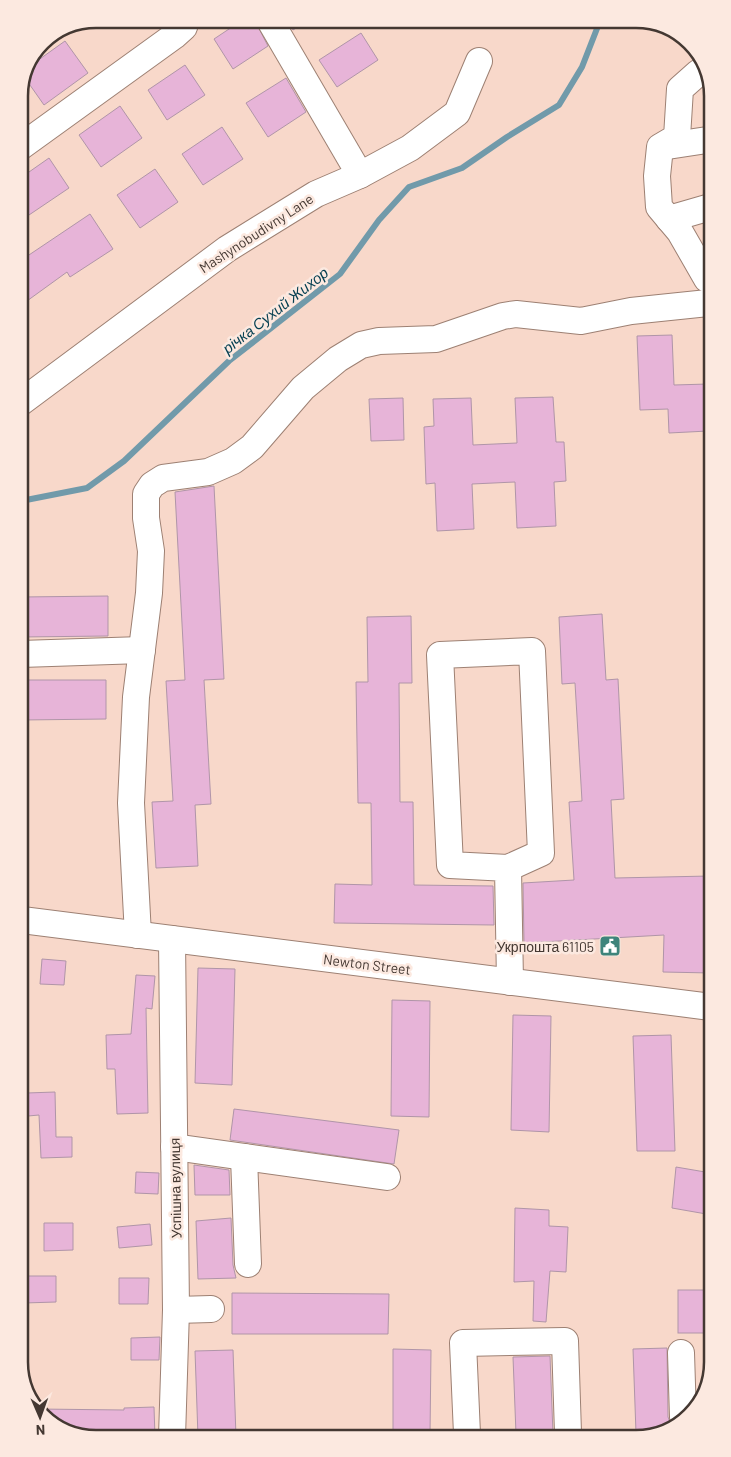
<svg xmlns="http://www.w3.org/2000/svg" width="731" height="1457" font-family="Barlow,sans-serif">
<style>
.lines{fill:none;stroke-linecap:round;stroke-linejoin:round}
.stream{stroke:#719aaa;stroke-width:6}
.building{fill:#e7b4d8;stroke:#b095a8}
.minor-casing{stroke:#9d8073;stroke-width:28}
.minor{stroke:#fff;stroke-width:26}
.labels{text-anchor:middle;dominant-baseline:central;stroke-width:5;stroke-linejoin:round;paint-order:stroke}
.street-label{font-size:14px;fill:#443832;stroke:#fce9e0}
.poi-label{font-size:14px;fill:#443832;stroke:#fce9e0;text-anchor:end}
.water-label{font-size:15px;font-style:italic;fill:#033e50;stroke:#fce9e0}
.rim{fill:none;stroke:#443832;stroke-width:2.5}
</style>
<rect width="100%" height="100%" fill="#f8d8ca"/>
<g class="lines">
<path class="stream" d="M21 501 87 488 124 461 229 361 340 274 379 220 409 187 462 168 507 137 559 105 582 67 598 26"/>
</g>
<g class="building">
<path d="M244 19H254L268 46 233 69 214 39Z"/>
<path d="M286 19H310L293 30Z"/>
<path d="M361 33 378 60 337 87 319 60Z"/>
<path d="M65 41 88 73 44 105 25 78 30 66Z"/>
<path d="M185 65 205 95 167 120 148 90Z"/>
<path d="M286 78 306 112 268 137 246 103Z"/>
<path d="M120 106 142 138 101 167 79 135Z"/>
<path d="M222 127 243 159 203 185 182 154Z"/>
<path d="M49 158 69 188 29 215 19 201V179Z"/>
<path d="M155 169 178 202 140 228 117 195Z"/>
<path d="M90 214 113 249 70 277 67 272 20 306V261Z"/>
<path d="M672 335 674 385 708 384V431L669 433 668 409 640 410 637 336Z"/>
<path d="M553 397 556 442H564L566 481 554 482 556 526 517 528 515 482 472 484 474 529 437 531 435 483 426 484 424 427 434 426 433 399 471 398 473 445 517 443 515 398Z"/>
<path d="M403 398 404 440 371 441 369 399Z"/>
<path d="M214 486 224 679 204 680 211 804 195 805 198 866 156 868 152 802 173 801 166 681 185 680 175 492Z"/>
<path d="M108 596V636L21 637V597Z"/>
<path d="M602 614 606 680 618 679 624 799 611 800 615 878 710 876 711 973 663 972 664 935 524 943 523 883 574 880 569 802 582 801 575 683 562 684 559 617Z"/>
<path d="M411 616 412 683H399L400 802H413L414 885 493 886 494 925 334 923 335 884 372 885 371 803H358L356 682H368L367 617Z"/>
<path d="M21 680H106V719L22 720Z"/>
<path d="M42 959 66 961 64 985 40 984Z"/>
<path d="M198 968 235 969 232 1085 195 1083Z"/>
<path d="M136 975 155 976 152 1009 146 1008 148 1113 117 1114 115 1069H107L106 1035 131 1034Z"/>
<path d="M392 1000 430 1001 429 1117 391 1116Z"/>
<path d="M513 1015 551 1016 549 1132 511 1130Z"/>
<path d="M671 1035 675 1151H637L633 1036Z"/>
<path d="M55 1092 56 1137H72V1157L41 1158 39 1115 28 1116 27 1093Z"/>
<path d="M234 1109 399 1130 394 1164 230 1140Z"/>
<path d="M194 1165 229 1170 230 1195H195Z"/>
<path d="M676 1167 711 1173 712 1215 672 1208Z"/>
<path d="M136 1172 159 1173 158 1194 135 1193Z"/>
<path d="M515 1208 549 1210V1226L568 1227 566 1272 550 1271 546 1322 533 1321 534 1281 514 1282Z"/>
<path d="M231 1218 233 1265 236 1278 198 1279 196 1221Z"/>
<path d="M44 1223H73V1250L44 1251Z"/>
<path d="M150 1224 152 1245 119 1248 117 1227Z"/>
<path d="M24 1276H56V1302L24 1303Z"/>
<path d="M119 1278H149L148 1304H119Z"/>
<rect x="678" y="1290" width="34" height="43"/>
<path d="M232 1293 389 1294 388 1334H232Z"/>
<path d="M160 1337 159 1360H131V1338Z"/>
<path d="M667 1348 668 1417 672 1427 665 1433H636L633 1349Z"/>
<path d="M393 1349 431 1350 430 1435H393Z"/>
<path d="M233 1350 236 1437H198L195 1351Z"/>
<path d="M550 1356 553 1434H516L513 1357Z"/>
<path d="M154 1407 155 1437 90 1438 49 1423 38 1409 124 1410V1408Z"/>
</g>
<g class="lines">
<g class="minor-casing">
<g id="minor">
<path d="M269 19 360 175"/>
<path d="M707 71 698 73 680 89 677 137 660 147 657 176 659 207 680 232 707 279"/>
<path d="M661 147 707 140"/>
<path d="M19 148 174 36 184 27 186 19"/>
<path d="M669 219 707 208"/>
<path d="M20 403 227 249 316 194 360 175 410 148 457 113 479 61"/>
<path d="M21 654 142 650"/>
<path d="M508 868 450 865 440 655 532 651 541 853 508 868 510 982"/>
<path d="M22 920 711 1007"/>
<path d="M138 935 131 803 136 697 149 593 151 551 146 518V494L152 485 163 478 208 472 233 461 252 447 303 388 338 359 361 345 379 341 436 339 503 316 516 314 581 321 631 311 708 303"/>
<path d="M172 939 176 1310 172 1437"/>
<path d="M174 1147 387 1177"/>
<path d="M244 1157 248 1264"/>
<path d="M176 1310 211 1309"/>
<path d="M681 1353 683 1417"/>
<path d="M467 1434 463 1343 565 1341 568 1433"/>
</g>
</g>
<use href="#minor" class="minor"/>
</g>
<defs>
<g id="civic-square" transform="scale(1.125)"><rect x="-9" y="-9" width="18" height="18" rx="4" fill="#3e847b" stroke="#fce9e0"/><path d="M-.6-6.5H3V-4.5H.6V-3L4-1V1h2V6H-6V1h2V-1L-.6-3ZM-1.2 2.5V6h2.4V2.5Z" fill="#fff"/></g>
</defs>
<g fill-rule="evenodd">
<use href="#civic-square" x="610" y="946"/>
</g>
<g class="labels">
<g class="street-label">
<text transform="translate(256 233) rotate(-33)">Mashynobudivny Lane</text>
<text transform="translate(367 964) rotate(7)">Newton Street</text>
<text transform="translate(175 1188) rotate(-91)">Успішна вулиця</text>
</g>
<g class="poi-label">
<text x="594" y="946">Укрпошта 61105</text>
</g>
<g class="water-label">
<text transform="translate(275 310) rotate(-38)">річка Сухий Жихор</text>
</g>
</g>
<path d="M0 0H731V1457H0ZM96 28H636A68 68 0 0 1 704 96V1362A68 68 0 0 1 636 1430H96A68 68 0 0 1 28 1362V96A68 68 0 0 1 96 28Z" fill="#fce9e0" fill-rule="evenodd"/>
<path class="rim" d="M96 28H636A68 68 0 0 1 704 96V1362A68 68 0 0 1 636 1430H96A68 68 0 0 1 28 1362V96A68 68 0 0 1 96 28Z"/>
<g transform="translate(40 1417) rotate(178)" stroke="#fce9e0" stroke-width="4" paint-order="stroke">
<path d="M0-4L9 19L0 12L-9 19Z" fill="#443832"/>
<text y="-8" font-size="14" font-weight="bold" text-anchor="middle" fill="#443832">N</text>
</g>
</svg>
